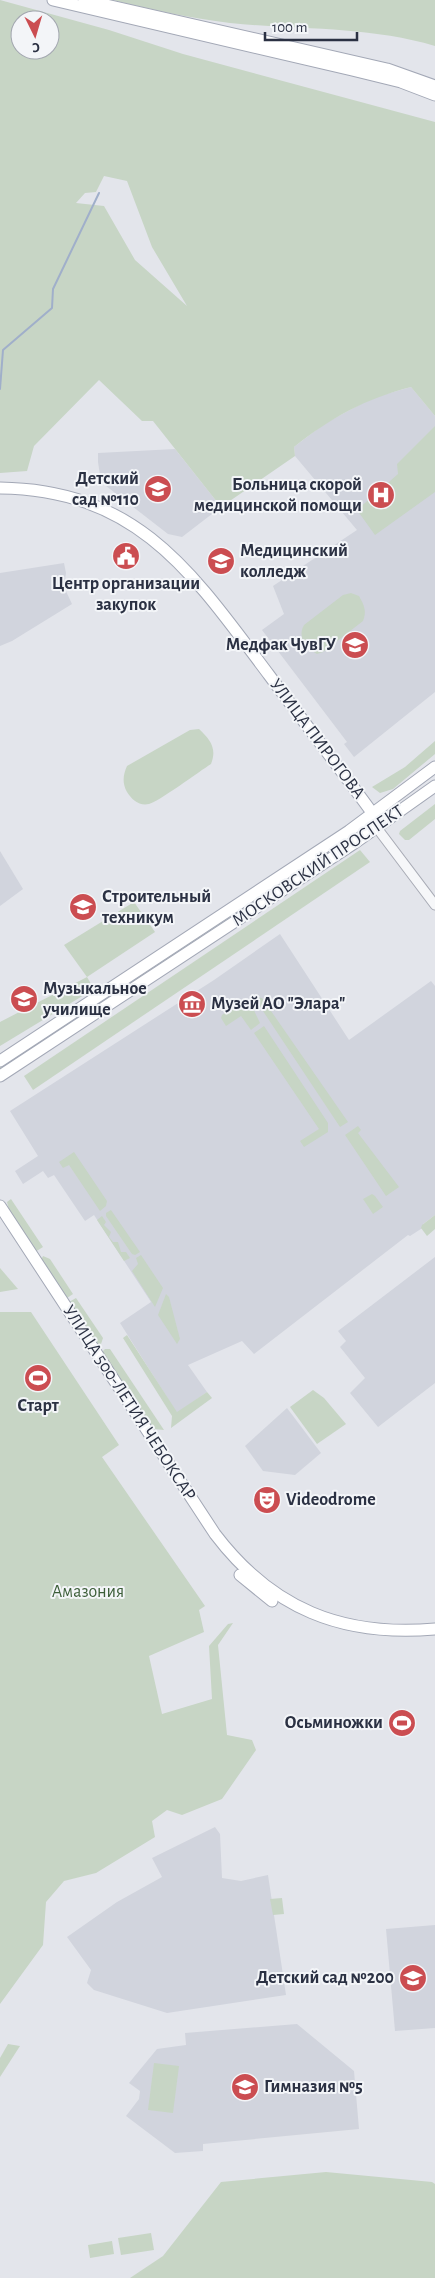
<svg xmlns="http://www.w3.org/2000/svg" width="435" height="2278" font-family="'Alegreya Sans',sans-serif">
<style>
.built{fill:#d1d4dd}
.green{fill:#c7d5c5;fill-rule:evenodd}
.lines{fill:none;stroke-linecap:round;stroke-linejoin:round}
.stream{stroke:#a0afca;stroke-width:2}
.minor-casing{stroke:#a8abb5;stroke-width:11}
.major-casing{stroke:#a3a8b6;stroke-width:13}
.minor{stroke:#f6f7f9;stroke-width:9}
.major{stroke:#fff;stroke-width:11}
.labels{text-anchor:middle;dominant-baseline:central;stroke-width:4;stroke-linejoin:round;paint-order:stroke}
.poi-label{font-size:18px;font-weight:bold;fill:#2b3143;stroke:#f3f5f8;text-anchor:start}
.street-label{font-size:18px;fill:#2b3143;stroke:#f3f5f8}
.park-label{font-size:18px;fill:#3c5e39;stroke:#f3f5f8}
</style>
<rect width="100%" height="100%" fill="#e3e5eb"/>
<g class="built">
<path d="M411 387 435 416V692L354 757 344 744 347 742 262 630 284 614 273 586 357 530 295 456 294 447 324 424 372 398Z"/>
<path d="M175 449 221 507 182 537 168 534 101 482 98 462V453Z"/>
<path d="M64 563 66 573 64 587 72 604 12 641 0 646V573Z"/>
<path d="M0 851 23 889 0 906Z"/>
<path d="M280 934 349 1040 431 981 435 986V1215L423 1224 424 1227 410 1236 408 1235 254 1354 242 1341 188 1365 207 1392 177 1413 120 1323 151 1302 94 1215 85 1221 54 1175 48 1178 43 1171 23 1184 15 1171 38 1156 10 1111 214 980Z"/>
<path d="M435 1257V1383L378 1427 350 1393 365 1378 340 1347 346 1341 338 1331Z"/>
<path d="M287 1408 321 1453 295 1475 263 1471 245 1446Z"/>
<path d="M215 1827 220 1834 222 1878 241 1881 268 1875 286 1995 167 2013 94 1990 87 1983 91 1970 67 1937 117 1902 162 1877 152 1858Z"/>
<path d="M435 1925V2028L395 2031 386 1929Z"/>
<path d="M297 2024 354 2071 359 2129 203 2144V2151L175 2153 126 2116 139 2099 140 2091 129 2083 157 2049 186 2045 185 2033Z"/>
</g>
<g class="green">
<path d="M0 0 109 30 183 54 435 122V416L411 387C365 399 332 417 294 447L295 456 221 507 153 421H142L99 380 34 446 27 471 0 473ZM20 20H50V50H20ZM104 176 127 181 152 247 187 306 135 260 104 206 76 203 85 193 96 192Z"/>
<path d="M113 0H435V46C368 26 298 30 230 23 191 18 152 10 113 0Z"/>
<path d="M435 426V492L375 535 357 510 398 474 397 464Z"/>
<path d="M351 593 359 596C364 605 367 611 363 621L323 652 317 654C306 648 297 637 304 625L343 595Z"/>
<path d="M199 729C211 740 217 749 211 764 200 771 158 802 149 804 139 806 132 800 127 792 122 783 123 775 127 766L190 730Z"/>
<path d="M435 741V754L393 789 380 793 372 787 405 767Z"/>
<path d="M435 804V819L409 840H405L399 834 400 831Z"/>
<path d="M363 827 364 829 0 1069V1067Z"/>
<path d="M360 850 370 862 33 1090 24 1076Z"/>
<path d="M134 902 155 932 87 977 94 989 0 1046V1022L87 977 64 945Z"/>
<path d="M257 997 262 998 348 1122 340 1127 255 999Z"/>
<path d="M243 1000 250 1002 260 1023 251 1030 241 1016 226 1026 221 1018 222 1015Z"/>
<path d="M264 1026 328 1123V1132L304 1147 300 1141 319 1129 254 1033Z"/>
<path d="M358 1126 361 1130 358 1133 399 1187 386 1196 345 1135Z"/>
<path d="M74 1152 107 1201 106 1206 100 1211 69 1165 63 1168 59 1162Z"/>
<path d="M372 1194 375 1196 383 1207 373 1214 363 1199Z"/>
<path d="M11 1199 43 1247 35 1252 9 1210 7 1202Z"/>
<path d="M111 1210 140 1252 135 1255 132 1254 106 1216V1213Z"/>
<path d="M435 1215V1229L427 1236 421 1228 422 1225Z"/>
<path d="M102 1216 106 1222 104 1225 111 1232 109 1237 113 1242H118L121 1252H126L130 1258 124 1261 97 1220Z"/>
<path d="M141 1255 163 1288 155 1307 132 1271 138 1264 136 1258Z"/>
<path d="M43 1256 50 1259 73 1294 67 1298 41 1260Z"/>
<path d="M0 1268 18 1289 0 1292Z"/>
<path d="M166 1294 169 1297 180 1339 177 1344 158 1315Z"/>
<path d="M76 1298 103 1338 101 1344H98L69 1302Z"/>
<path d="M0 1312H31L119 1445 102 1457 205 1606 199 1610 204 1632 149 1656 162 1714 212 1699 209 1646 228 1624 233 1623 218 1645 227 1735 252 1740 256 1750 222 1799 182 1815 167 1810 152 1821 155 1837 96 1873 64 1881 46 1902 43 1945 0 2004Z"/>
<path d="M127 1335 177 1412 207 1392 212 1398 171 1428 172 1416 123 1338Z"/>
<path d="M105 1349H110L164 1430 154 1429 102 1352Z"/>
<path d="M313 1390 324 1398 346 1424 317 1444 290 1407Z"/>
<path d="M282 1898 284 1914 273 1915 270 1899Z"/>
<path d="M8 2044 20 2046 0 2077V2058Z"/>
<path d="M154 2063 179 2066 173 2113 148 2110Z"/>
<path d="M326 2172 432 2182 435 2184V2278H130L163 2256 221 2182Z"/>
<path d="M151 2233 154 2250 121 2255 118 2238Z"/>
<path d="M112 2241 114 2254 90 2258 88 2245Z"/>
</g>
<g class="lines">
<path class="stream" d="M0 389 3 350 52 308 53 289 99 193"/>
<g class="minor-casing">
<path id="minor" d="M377 828 435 905"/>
</g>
<g class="major-casing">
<g id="major">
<path d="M53 0 352 70 401 82 435 95"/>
<path d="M84 0 387 69 435 86"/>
<path d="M0 488C139 490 193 574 269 675 303 721 339 767 373 814L377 828"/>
<path d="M0 1061 349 831 435 767"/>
<path d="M0 1076 356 842 435 786"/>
<path d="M0 1206 215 1534C272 1609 342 1637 435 1629"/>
<path d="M240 1575 272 1601"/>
</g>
</g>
<use href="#minor" class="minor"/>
<use href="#major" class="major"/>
</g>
<defs>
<g id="school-disc" transform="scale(1.4375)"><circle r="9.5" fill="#cb4d51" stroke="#f3f5f8"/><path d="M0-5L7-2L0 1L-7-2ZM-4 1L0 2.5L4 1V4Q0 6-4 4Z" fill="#fff"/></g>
<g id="hospital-disc" transform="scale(1.4375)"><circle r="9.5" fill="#cb4d51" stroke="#f3f5f8"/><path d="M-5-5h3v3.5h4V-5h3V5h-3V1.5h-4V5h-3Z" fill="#fff"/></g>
<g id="civic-disc" transform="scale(1.4375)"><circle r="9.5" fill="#cb4d51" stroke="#f3f5f8"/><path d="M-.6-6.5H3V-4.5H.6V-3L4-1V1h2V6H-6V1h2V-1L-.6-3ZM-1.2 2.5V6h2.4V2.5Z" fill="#fff"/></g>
<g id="university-disc" transform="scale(1.4375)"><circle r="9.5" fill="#cb4d51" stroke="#f3f5f8"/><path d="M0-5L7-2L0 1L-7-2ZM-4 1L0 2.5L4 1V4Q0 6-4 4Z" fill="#fff"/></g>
<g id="museum-disc" transform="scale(1.4375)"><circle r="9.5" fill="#cb4d51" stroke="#f3f5f8"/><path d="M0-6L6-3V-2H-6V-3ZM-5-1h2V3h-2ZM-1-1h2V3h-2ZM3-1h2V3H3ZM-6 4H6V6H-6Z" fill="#fff"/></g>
<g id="stadium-disc" transform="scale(1.4375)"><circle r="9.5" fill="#cb4d51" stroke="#f3f5f8"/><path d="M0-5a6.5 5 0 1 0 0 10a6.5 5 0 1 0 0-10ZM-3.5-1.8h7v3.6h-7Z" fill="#fff"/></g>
<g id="theatre-disc" transform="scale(1.4375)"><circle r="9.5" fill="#cb4d51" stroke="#f3f5f8"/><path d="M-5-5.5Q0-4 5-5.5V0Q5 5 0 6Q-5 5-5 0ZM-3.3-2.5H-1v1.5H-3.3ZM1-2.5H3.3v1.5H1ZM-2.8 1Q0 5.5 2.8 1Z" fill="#fff"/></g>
</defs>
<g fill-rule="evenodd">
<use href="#school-disc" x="158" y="489"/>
<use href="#hospital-disc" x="381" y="495"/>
<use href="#civic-disc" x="126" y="556"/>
<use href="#university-disc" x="221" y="561"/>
<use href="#university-disc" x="355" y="645"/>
<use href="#university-disc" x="83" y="907"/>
<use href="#university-disc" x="24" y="999"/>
<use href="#museum-disc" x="192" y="1004"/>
<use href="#stadium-disc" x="38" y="1378"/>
<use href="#theatre-disc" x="267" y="1500"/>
<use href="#stadium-disc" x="402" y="1723"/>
<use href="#school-disc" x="413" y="1978"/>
<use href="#school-disc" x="245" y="2087"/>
</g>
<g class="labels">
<g class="poi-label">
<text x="139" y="479" text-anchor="end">Детский<tspan x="139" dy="21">сад №110</tspan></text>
<text x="362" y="485" text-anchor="end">Больница скорой<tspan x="362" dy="21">медицинской помощи</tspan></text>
<text x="240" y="551">Медицинский<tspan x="240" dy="21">колледж</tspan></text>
<text x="126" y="584" text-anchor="middle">Центр организации<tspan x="126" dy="21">закупок</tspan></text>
<text x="336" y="645" text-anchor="end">Медфак ЧувГУ</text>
<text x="102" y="897">Строительный<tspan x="102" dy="21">техникум</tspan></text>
<text x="43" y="989">Музыкальное<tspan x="43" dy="21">училище</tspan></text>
<text x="211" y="1004">Музей АО "Элара"</text>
<text x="38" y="1406" text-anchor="middle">Старт</text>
<text x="286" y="1500">Videodrome</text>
<text x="383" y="1723" text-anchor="end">Осьминожки</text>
<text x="394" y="1978" text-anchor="end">Детский сад №200</text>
<text x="264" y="2087">Гимназия №5</text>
</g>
<g class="street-label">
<text transform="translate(317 739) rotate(53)">УЛИЦА ПИРОГОВА</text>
<text transform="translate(318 866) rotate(-34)">МОСКОВСКИЙ ПРОСПЕКТ</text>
<text transform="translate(129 1403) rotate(57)">УЛИЦА 500-ЛЕТИЯ ЧЕБОКСАР</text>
</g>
<g class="park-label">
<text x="88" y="1592">Амазония</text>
</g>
</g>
<g transform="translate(35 35) rotate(175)"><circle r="24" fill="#f3f5f8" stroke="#a3a7b0"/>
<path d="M0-4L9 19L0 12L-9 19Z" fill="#cb4d51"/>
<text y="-8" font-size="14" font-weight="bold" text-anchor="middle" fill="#2b3143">С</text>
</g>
<path d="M265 32v8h92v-8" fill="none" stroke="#2b3143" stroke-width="2.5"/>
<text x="272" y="32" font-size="15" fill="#2b3143" stroke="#f3f5f8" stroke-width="4" paint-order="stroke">100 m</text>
</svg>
